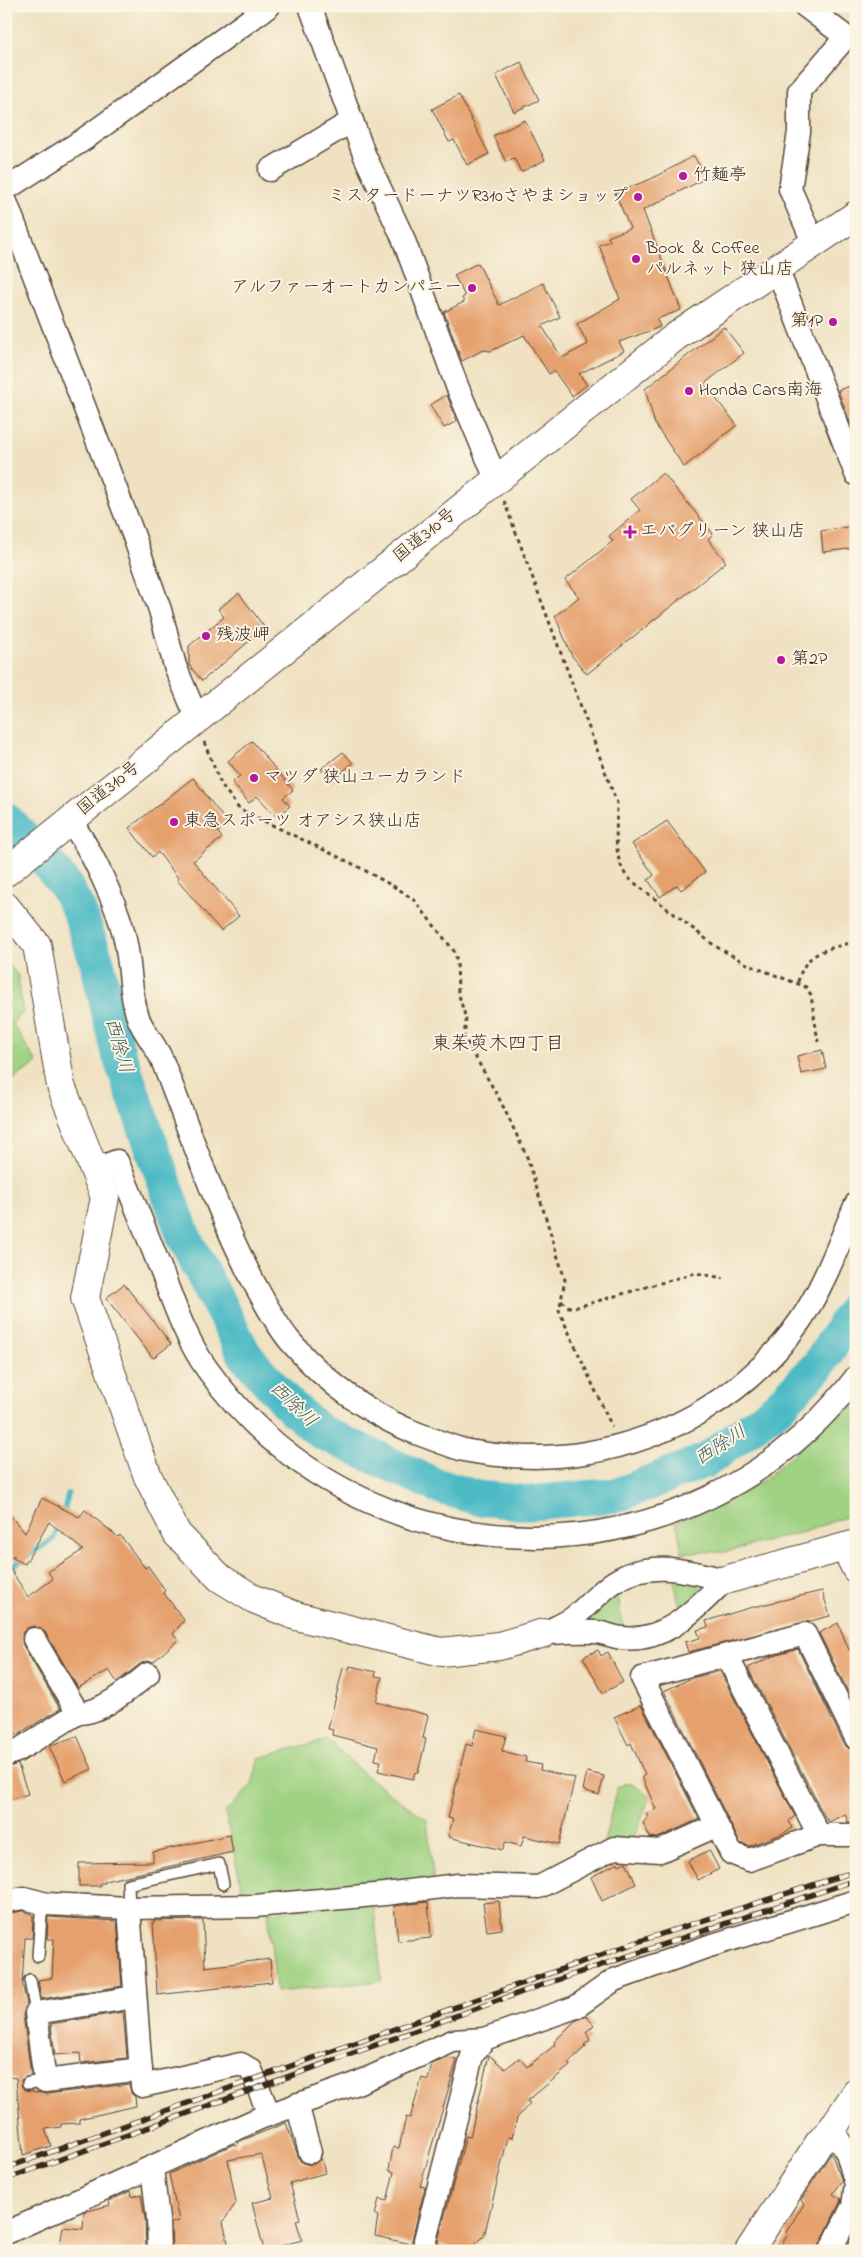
<svg xmlns="http://www.w3.org/2000/svg" width="862" height="2257" font-family="'Indie Flower','Klee One',sans-serif">
<style>
.green{fill:#9ed181;stroke:#6c7e50}
.lines{fill:none;stroke-linecap:round;stroke-linejoin:round}
.stream{stroke:#4cbac5;stroke-width:5.5}
.river{stroke:#4cbac5;stroke-width:35}
.building{fill:#e5a06d}
.lane-casing{stroke:#564536;stroke-width:14}
.street-casing{stroke:#564536;stroke-width:25}
.secondary-casing{stroke:#564536;stroke-width:30}
.highway-casing{stroke:#564536;stroke-width:30}
.path{stroke:#564536;stroke-width:3;stroke-dasharray:4 4;stroke-linecap:butt}
.lane{stroke:#fff;stroke-width:11}
.street{stroke:#fff;stroke-width:22}
.secondary{stroke:#fff;stroke-width:28}
.highway{stroke:#fff;stroke-width:28}
.rail-casing{stroke:#3b2a1e;stroke-width:5.5}
.rail{stroke:#fcf5e5;stroke-width:4;stroke-dasharray:11;stroke-linecap:butt}
.poi-dot{fill:#b5179e;stroke:#fcf5e5;stroke-width:2}
.labels{text-anchor:middle;dominant-baseline:central;stroke-width:4;stroke-linejoin:round;paint-order:stroke}
.poi-label{font-size:18px;fill:#3b2a1e;stroke:#fcf5e5;text-anchor:start}
.street-label{font-size:18px;fill:#3b2a1e;stroke:#fcf5e5}
.neighbourhood-label{font-size:19px;fill:#3b2a1e;stroke:#fcf5e5}
.water-label{font-size:19px;font-style:italic;fill:#415c58;stroke:#fcf5e5}
</style>
<rect width="100%" height="100%" fill="#fcf5e5"/>
<filter id="ink" filterUnits="userSpaceOnUse"><feTurbulence type="fractalNoise" baseFrequency=".02" numOctaves="2"/><feDisplacementMap in="SourceGraphic" scale="10" xChannelSelector="R" yChannelSelector="G"/><feConvolveMatrix kernelMatrix="1 2 1 2 8 2 1 2 1" color-interpolation-filters="sRGB"/></filter>
<filter id="wash" filterUnits="userSpaceOnUse"><feTurbulence type="fractalNoise" baseFrequency=".0096" numOctaves="4" result="noise"/><feDisplacementMap in="SourceGraphic" scale="20" xChannelSelector="R" yChannelSelector="G"/><feGaussianBlur stdDeviation="1.12" result="paint"/><feColorMatrix in="noise" values="0 0 0 0 0 0 0 0 0 0 0 0 0 0 0 0 0 1.4 0 .05"/><feComposite in="paint" operator="in"/></filter>
<g filter="url(#wash)">
<rect width="100%" height="100%" fill="#efe1c1"/>
<g class="green">
<path d="M6 961 18 976 23 1013 12 1023 37 1063 8 1083Z"/>
<path d="M856 1385V1513L804 1532 725 1552H682L676 1522 764 1480 832 1419Z"/>
<path d="M674 1580 698 1584 701 1590 681 1613Z"/>
<path d="M617 1589 624 1633 592 1628 586 1619Z"/>
<path d="M327 1739 365 1775 427 1820 434 1883 245 1903 225 1812 252 1785 259 1758Z"/>
<path d="M630 1782 650 1797 633 1841 603 1847 617 1787Z"/>
<path d="M373 1901 382 1981 276 1992 268 1912Z"/>
</g>
<g class="lines">
<g class="stream">
<path d="M63 1515 68 1494"/>
<path d="M6 1570 53 1539 60 1523"/>
</g>
<path class="river" d="M6 820 38 851 65 885 79 911 97 962 117 1049 184 1237 245 1355 286 1402 319 1431 435 1485 478 1498 529 1503 618 1495 707 1460 777 1408 818 1366 856 1306"/>
</g>
<g id="blocks">
<g class="building">
<path d="M521 62 539 100 514 112 496 75Z"/>
<path d="M459 95 489 154 467 165 454 140 449 142 432 109Z"/>
<path d="M525 120 545 160 521 172 514 158 506 162 493 136Z"/>
<path d="M694 156 706 178 643 210 681 310 657 319 660 327 619 342 624 351 579 374 587 385 572 396 554 371 549 374 524 335 491 351 483 350 462 361 444 312 464 302 462 298 465 296 454 275 478 263 499 305 543 283 560 317 542 326 562 358 588 344 577 324 620 299 599 245 610 241 608 237 630 228 615 193 651 179Z"/>
<path d="M724 327 744 353 704 384 737 425 684 467 655 424 645 389Z"/>
<path d="M856 384V437L838 390Z"/>
<path d="M447 395 457 421 444 428 430 405Z"/>
<path d="M663 473 713 534 708 539 726 562 587 674 572 656 555 616 579 597 565 580 613 541 609 536 640 510 631 499Z"/>
<path d="M856 526V548L823 552 821 531Z"/>
<path d="M239 593 265 628 202 681 189 665V646L224 617 218 609Z"/>
<path d="M252 741 293 790 283 798 290 806 277 817 257 796 249 803 232 782 240 776 228 761Z"/>
<path d="M343 752 353 763 331 781 321 769Z"/>
<path d="M193 778 227 823 217 831 222 838 193 861 239 916 221 931 177 880 178 878 158 852 152 857 129 828Z"/>
<path d="M667 821 705 872 681 890 677 885 660 897 648 880 654 875 632 844Z"/>
<path d="M822 1050 826 1069 801 1074 797 1056Z"/>
<path d="M124 1284 171 1344 153 1358 106 1298Z"/>
<path d="M42 1498 79 1517 85 1510 118 1537 120 1535 145 1568 148 1566 165 1590 163 1592 184 1620 173 1634 178 1640 153 1662 146 1661 140 1664 117 1682 109 1670 78 1688 45 1632 34 1626 27 1628 22 1633 23 1645 60 1709 6 1741V1562L28 1597 53 1579 48 1572 83 1550 49 1522 25 1564 13 1558 14 1555 6 1561V1511L25 1533Z"/>
<path d="M822 1591 830 1616 688 1652 685 1642 700 1638 697 1630 708 1627 706 1621 749 1608Z"/>
<path d="M838 1623 849 1650 850 1649 856 1660V1708L819 1633Z"/>
<path d="M798 1649 844 1744 849 1749 856 1751V1822H848L845 1814 829 1822 824 1815 748 1668 771 1657Z"/>
<path d="M598 1650 601 1656 608 1652 623 1682 603 1693 583 1657Z"/>
<path d="M350 1666 376 1672 375 1676 382 1677 376 1702 428 1715 423 1738 426 1739 418 1773 415 1772 413 1779 378 1771 381 1761 375 1760 378 1747 332 1735 333 1730 328 1729 343 1668 349 1669Z"/>
<path d="M720 1671 795 1816 789 1821 792 1828 784 1833 749 1846 740 1843 664 1691 692 1678Z"/>
<path d="M641 1705 699 1819 658 1838 650 1837 643 1823 648 1817 646 1813 656 1809 642 1777 645 1775 631 1743 628 1745 614 1717Z"/>
<path d="M476 1729 506 1736 502 1751 526 1757 525 1762 541 1765 540 1770 575 1778 559 1844 524 1836 521 1846 505 1842 503 1850 448 1837 453 1819 448 1818 466 1744 472 1746Z"/>
<path d="M77 1736 92 1769 65 1781 49 1746Z"/>
<path d="M18 1764 28 1794 6 1801V1768Z"/>
<path d="M587 1772 604 1776 599 1795 583 1790Z"/>
<path d="M230 1835 233 1852 105 1881V1883H100V1886H79V1863L153 1862V1852Z"/>
<path d="M709 1850 719 1869 698 1880 688 1861Z"/>
<path d="M626 1862 636 1884 602 1901 591 1877 618 1863 619 1865Z"/>
<path d="M499 1901 502 1929 487 1931 483 1903Z"/>
<path d="M428 1902 431 1938 398 1941 394 1906Z"/>
<path d="M23 1911 33 1915 32 1938H25L22 1983 27 2004 23 2015 31 2075 21 2080 22 2087 26 2090 47 2094 129 2084 131 2093 135 2097 136 2106 79 2119V2123L61 2124V2127L45 2129 51 2146 23 2155 16 2078 9 2077 6 2060V1914Z"/>
<path d="M48 1917 117 1921 122 1986 41 1999 38 1980 52 1978 54 1939H47Z"/>
<path d="M203 1920 205 1967 270 1959 272 1982 157 1995 153 1921Z"/>
<path d="M123 2012 127 2058 81 2063 80 2053 55 2055 51 2024Z"/>
<path d="M586 2016 594 2025 586 2032 590 2040 584 2045 586 2046 568 2063 570 2066 527 2101 530 2103 517 2118 512 2138 508 2137 484 2236 474 2246 446 2249 447 2246 439 2244 438 2241 466 2136 470 2137 489 2055 505 2069 519 2058 527 2067 555 2045 554 2042 575 2021Z"/>
<path d="M448 2058 457 2060 420 2186 425 2187 411 2244 375 2236 378 2215H375L379 2199 387 2201 394 2172 389 2170 393 2147 399 2148 406 2117 410 2118 422 2078 428 2080 432 2064Z"/>
<path d="M286 2123 300 2161 306 2164 313 2165 321 2158 325 2173 290 2183 300 2219 296 2220 302 2240 264 2250 252 2203 273 2198 261 2154 228 2160 236 2203 223 2222 230 2251H172L171 2223 179 2221 169 2174 234 2144 236 2147 240 2141Z"/>
<path d="M831 2153 842 2181 833 2194 841 2199 840 2202 817 2251H778L788 2234 786 2232 804 2204 801 2200Z"/>
<path d="M131 2191 132 2197 141 2194 145 2220 146 2248 136 2251H59L63 2227 83 2229 84 2212 110 2205 109 2201Z"/>
<path d="M856 2229V2251H845Z"/>
</g>
</g>
</g>
<g filter="url(#ink)">
<use href="#blocks" fill-opacity="0" stroke="#564536" stroke-width="1"/>
<g class="lines">
<g class="lane-casing">
<g id="lane">
<path d="M129 1908 128 1884 219 1864 223 1884"/>
<path d="M38 1956 42 1902"/>
<path d="M30 1980 36 2013"/>
<path d="M28 2083 45 2081"/>
</g>
</g>
<g class="street-casing">
<g id="street">
<path d="M310 6 364 154 403 238 457 386 496 479"/>
<path d="M805 6 846 37 799 91V132L790 189 814 244"/>
<path d="M270 170 352 121"/>
<path d="M6 189 83 140 269 6"/>
<path d="M6 202 133 534 160 610 175 666 197 718"/>
<path d="M777 268 856 474"/>
<path d="M70 821C91 848 120 910 126 944 131 968 130 997 139 1020 145 1034 156 1046 162 1060 191 1134 216 1210 253 1281 264 1301 275 1323 290 1341 327 1385 378 1421 432 1439 444 1443 457 1449 469 1451 506 1458 549 1459 585 1453 671 1439 750 1393 800 1321 824 1286 839 1243 856 1204"/>
<path d="M95 1169 117 1161C133 1199 148 1237 163 1275 175 1307 187 1341 207 1369 366 1590 692 1593 856 1377"/>
<path d="M544 1633C553 1628 565 1624 574 1617 588 1606 600 1591 614 1582 649 1559 688 1571 725 1580"/>
<path d="M550 1633C565 1632 580 1631 596 1632 605 1633 613 1637 622 1638 667 1643 696 1608 725 1580"/>
<path d="M34 1639 78 1713"/>
<path d="M727 1656 819 1835"/>
<path d="M856 1738 805 1634 642 1678 731 1853 749 1860 819 1835H856"/>
<path d="M6 1755 17 1751 78 1713C100 1714 131 1688 148 1674"/>
<path d="M6 1901 24 1898 47 1904 129 1908 255 1906 385 1894 458 1885 539 1887 614 1848 660 1851 716 1826"/>
<path d="M129 1908 142 2086 241 2064 251 2070 269 2114"/>
<path d="M135 1997 36 2013 45 2081 141 2069"/>
<path d="M297 2104 310 2152"/>
<path d="M832 2129 847 2153 856 2184"/>
<path d="M152 2168 158 2219 159 2251"/>
<path d="M6 2233 260 2118 355 2084 453 2041 484 2039 576 2007 614 1980 706 1947 856 1901"/>
<path d="M426 2251 425 2240 472 2056 484 2039"/>
<path d="M830 2251 853 2206 856 2184"/>
</g>
</g>
<g class="secondary-casing">
<g id="secondary">
<path d="M6 907 37 945 61 1086 105 1197 85 1298 148 1477 177 1534 220 1578 254 1599 296 1616 441 1652 499 1646 544 1633"/>
<path d="M845 1547 856 1569"/>
<path d="M725 1580 856 1544"/>
<path d="M749 2251 819 2143 832 2129 856 2093"/>
</g>
</g>
<g class="highway-casing">
<path id="highway" d="M6 872 675 337 856 215"/>
</g>
<g class="path">
<path d="M504 501 617 803C617 829 612 855 627 877L715 946 749 965 806 987 811 995 818 1042"/>
<path d="M204 742 221 784 239 809 355 865 400 890 415 901 454 951 457 961 458 992 466 1019 464 1037 501 1102 527 1157 565 1280 559 1311 612 1427"/>
<path d="M798 982C805 950 828 950 856 941"/>
<path d="M561 1301 569 1307H577L695 1273 723 1278"/>
</g>
<use href="#lane" class="lane"/>
<use href="#street" class="street"/>
<use href="#secondary" class="secondary"/>
<use href="#highway" class="highway"/>
<g class="rail-casing">
<g id="rail">
<path d="M6 2168 643 1940 856 1871"/>
<path d="M6 2179 533 1988 856 1880"/>
</g>
</g>
<use href="#rail" class="rail"/>
</g>
</g>
<g class="poi-dot">
<circle cx="683" cy="176" r="5"/>
<circle cx="638" cy="197" r="5"/>
<circle cx="636" cy="259" r="5"/>
<circle cx="472" cy="288" r="5"/>
<circle cx="833" cy="322" r="5"/>
<circle cx="689" cy="391" r="5"/>
<path d="M627.5 524.5h5v5h5v5h-5v5h-5v-5h-5v-5h5z"/>
<circle cx="206" cy="636" r="5"/>
<circle cx="781" cy="660" r="5"/>
<circle cx="254" cy="778" r="5"/>
<circle cx="174" cy="822" r="5"/>
</g>
<g class="labels">
<g class="poi-label">
<text x="693" y="176">竹麺亭</text>
<text x="628" y="197" text-anchor="end">ミスタードーナツR310さやまショップ</text>
<text x="646" y="249">Book ＆ Coffee<tspan x="646" dy="21">パルネット 狭山店</tspan></text>
<text x="462" y="288" text-anchor="end">アルファーオートカンパニー</text>
<text x="823" y="322" text-anchor="end">第1P</text>
<text x="699" y="391">Honda Cars南海</text>
<text x="640" y="532">エバグリーン 狭山店</text>
<text x="216" y="636">残波岬</text>
<text x="791" y="660">第2P</text>
<text x="264" y="778">マツダ 狭山ユーカランド</text>
<text x="184" y="822">東急スポーツ オアシス狭山店</text>
</g>
<g class="street-label">
<text transform="translate(425 536) rotate(-39)">国道310号</text>
<text transform="translate(109 789) rotate(-39)">国道310号</text>
</g>
<g class="neighbourhood-label">
<text x="498" y="1044">東茱萸木四丁目</text>
</g>
<g class="water-label">
<text transform="translate(118 1046) rotate(74)">西除川</text>
<text transform="translate(293 1405) rotate(44)">西除川</text>
<text transform="translate(721 1446) rotate(-33)">西除川</text>
</g>
</g>
<rect width="862" height="2257" fill="none" stroke="#fcf5e5" stroke-width="25"/>
</svg>
